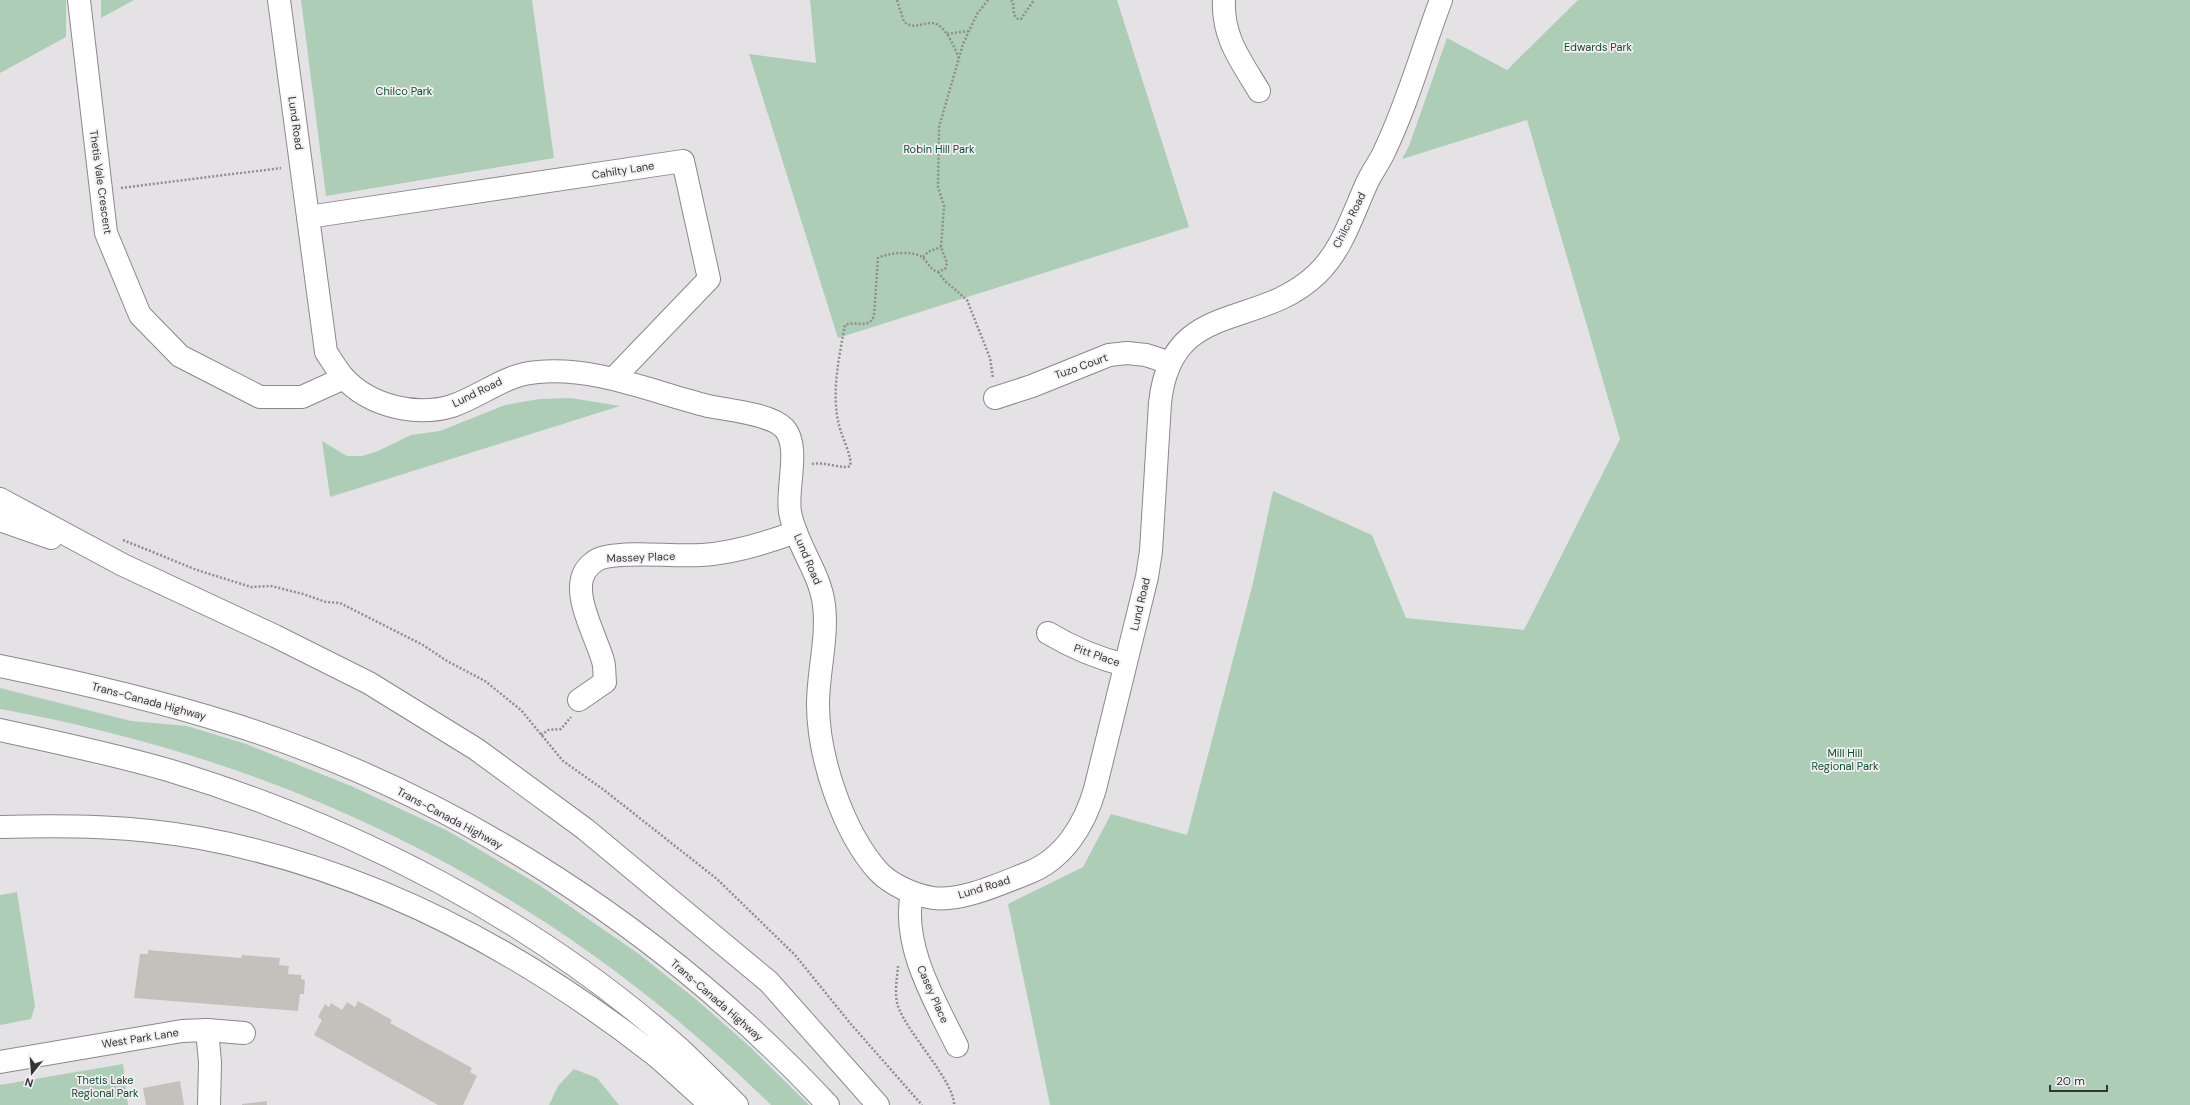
<svg xmlns="http://www.w3.org/2000/svg" width="2190" height="1105" font-family="'DM Sans',sans-serif">
<style>
.green{fill:#adcdb7}
.building{fill:#c4c1bd}
.lines{fill:none;stroke-linecap:round;stroke-linejoin:round}
.minor-casing{stroke:#8b888c;stroke-width:24}
.highway-casing{stroke:#8b888c;stroke-width:24}
.path{stroke:#8f8d90;stroke-width:2.5;stroke-dasharray:2 2;stroke-linecap:butt}
.minor{stroke:#fff;stroke-width:22}
.highway{stroke:#fff;stroke-width:22}
.labels{text-anchor:middle;dominant-baseline:central;stroke-width:3.5;stroke-linejoin:round;paint-order:stroke}
.park-label{font-size:11px;fill:#0f4d2d;stroke:#f3eff3}
.street-label{font-size:11px;fill:#353435;stroke:#f3eff3}
</style>
<rect width="100%" height="100%" fill="#e5e2e6"/>
<g class="green">
<path d="M0 0H66V37L0 73Z"/>
<path d="M101 0H134L101 18Z"/>
<path d="M301 0H532L554 158 326 196Z"/>
<path d="M810 0H1117L1189 227 838 338 749 54 816 63Z"/>
<path d="M1578 0H2190V1105H1050L1008 904 1083 867 1111 814 1187 835 1253 583 1273 491 1372 535 1406 618 1524 630 1620 439 1527 120 1402 159 1409 146 1447 38 1507 70Z"/>
<path d="M571 398 620 406 330 497 322 441 347 456H362L378 451 411 435 440 431 505 405 539 399Z"/>
<path d="M0 688 131 721 187 726 246 744 351 786 448 831 539 885 639 954 698 1001 749 1046 809 1105H771C554 892 299 763 0 709Z"/>
<path d="M17 892 35 1006 31 1019 0 1025V895Z"/>
<path d="M123 1064 128 1105H0V1085Z"/>
<path d="M574 1069 597 1078 619 1105H549L558 1086Z"/>
</g>
<g class="building">
<path d="M148 950 241 958 242 955 280 958 279 965 289 966 288 974 301 975V979L305 980 304 994H300L298 1011 134 998 140 954H148Z"/>
<path d="M358 1001 392 1020 390 1023 472 1068 470 1072 477 1076 463 1105H438L314 1035 322 1020 318 1017 325 1004 329 1007 331 1003 342 1010 347 1002 355 1007Z"/>
<path d="M180 1081 184 1105H146L143 1088Z"/>
<path d="M267 1101V1105H242V1104Z"/>
</g>
<g class="lines">
<g class="minor-casing">
<g id="minor">
<path d="M79 0 106 233 140 315 180 356 260 397H302L344 378"/>
<path d="M279 0 326 352C332 361 337 370 344 378 370 406 416 417 452 406 482 396 505 374 538 372 597 367 652 392 708 406 728 410 771 414 784 428 801 446 786 488 790 512 796 545 820 572 824 605 828 638 818 672 818 704 818 757 843 832 878 871 891 885 914 895 933 898 961 902 1002 883 1028 873 1064 859 1085 824 1095 789L1147 577 1151 551 1160 403C1171 298 1258 331 1317 274 1342 250 1352 216 1366 185 1371 173 1380 162 1385 150 1408 102 1422 50 1441 0"/>
<path d="M1224 0C1222 37 1241 61 1259 91"/>
<path d="M308 217 683 161 709 279 614 378"/>
<path d="M995 398 1032 386 1109 355 1127 353 1146 355 1170 363"/>
<path d="M1048 633C1073 648 1097 658 1125 665"/>
<path d="M579 700 605 682C604 675 605 667 603 661 597 639 576 602 582 579 584 569 594 559 605 557 636 551 670 557 702 555 734 553 766 543 796 532"/>
<path d="M912 893C901 945 935 1001 957 1046"/>
<path d="M207 1030 210 1062 209 1105"/>
<path d="M0 1062 182 1031 207 1030 244 1033"/>
</g>
</g>
<g class="highway-casing">
<g id="highway">
<path d="M0 499 123 565 275 636 369 683 476 749 585 829 769 982 878 1105"/>
<path d="M0 520 51 538"/>
<path d="M0 666C78 682 156 700 232 724 458 795 668 933 828 1105"/>
<path d="M0 730C56 742 113 754 168 770 354 826 534 919 680 1049 699 1067 718 1086 737 1105"/>
<path d="M0 827C67 825 134 826 200 838 368 869 522 951 655 1055 674 1071 692 1089 711 1105"/>
</g>
</g>
<g class="path">
<path d="M897 0 904 22C915 29 919 24 930 23 945 22 954 47 959 58"/>
<path d="M1011 0 1013 2 1014 15 1018 19H1021L1034 0"/>
<path d="M947 34 968 31"/>
<path d="M121 188 281 168"/>
<path d="M923 257 928 252 941 247"/>
<path d="M938 272 945 281 967 300 990 358 993 378"/>
<path d="M812 464C824 461 844 470 850 466 853 458 841 435 839 425 831 394 839 357 845 325 856 320 868 330 874 316L878 258C888 253 912 250 922 257 928 262 930 270 938 272L945 269 947 263 941 247 944 206 938 187 939 127 963 44 977 14 988 0"/>
<path d="M123 540 197 570 251 587 271 586 303 594 326 602 340 603 423 645 447 661 485 681 521 710 563 761 604 790 717 879 795 955 850 1023 922 1105"/>
<path d="M541 735 548 730 561 729 571 717"/>
<path d="M898 966C897 979 894 994 898 1006 907 1033 955 1082 954 1105"/>
</g>
<use href="#minor" class="minor"/>
<use href="#highway" class="highway"/>
</g>
<g class="labels">
<g class="park-label">
<text x="1598" y="47">Edwards Park</text>
<text x="404" y="91">Chilco Park</text>
<text x="939" y="149">Robin Hill Park</text>
<text x="1845" y="753">Mill Hill<tspan x="1845" dy="13">Regional Park</tspan></text>
<text x="105" y="1080">Thetis Lake<tspan x="105" dy="13">Regional Park</tspan></text>
</g>
<g class="street-label">
<text transform="translate(296 123) rotate(82)">Lund Road</text>
<text transform="translate(623 170) rotate(-9)">Cahilty Lane</text>
<text transform="translate(101 182) rotate(82)">Thetis Vale Crescent</text>
<text transform="translate(1349 220) rotate(-64)">Chilco Road</text>
<text transform="translate(1081 366) rotate(-20)">Tuzo Court</text>
<text transform="translate(477 392) rotate(-26)">Lund Road</text>
<text transform="translate(641 557) rotate(-2)">Massey Place</text>
<text transform="translate(808 559) rotate(67)">Lund Road</text>
<text transform="translate(1140 604) rotate(-77)">Lund Road</text>
<text transform="translate(1097 655) rotate(19)">Pitt Place</text>
<text transform="translate(149 701) rotate(15)">Trans-Canada Highway</text>
<text transform="translate(450 818) rotate(28)">Trans-Canada Highway</text>
<text transform="translate(984 887) rotate(-17)">Lund Road</text>
<text transform="translate(933 994) rotate(66)">Casey Place</text>
<text transform="translate(717 1000) rotate(41)">Trans-Canada Highway</text>
<text transform="translate(140 1038) rotate(-9)">West Park Lane</text>
</g>
</g>
<g transform="translate(32 1073) rotate(197)" stroke="#f3eff3" stroke-width="3" paint-order="stroke">
<path d="M0-3L7 15L0 10L-7 15Z" fill="#353435"/>
<text y="-6" font-size="11" font-weight="bold" text-anchor="middle" fill="#353435">N</text>
</g>
<path d="M2050 1085v6h57v-6" fill="none" stroke="#353435" stroke-width="2"/>
<text x="2056" y="1085" font-size="12" fill="#353435" stroke="#f3eff3" stroke-width="3" paint-order="stroke">20 m</text>
</svg>
